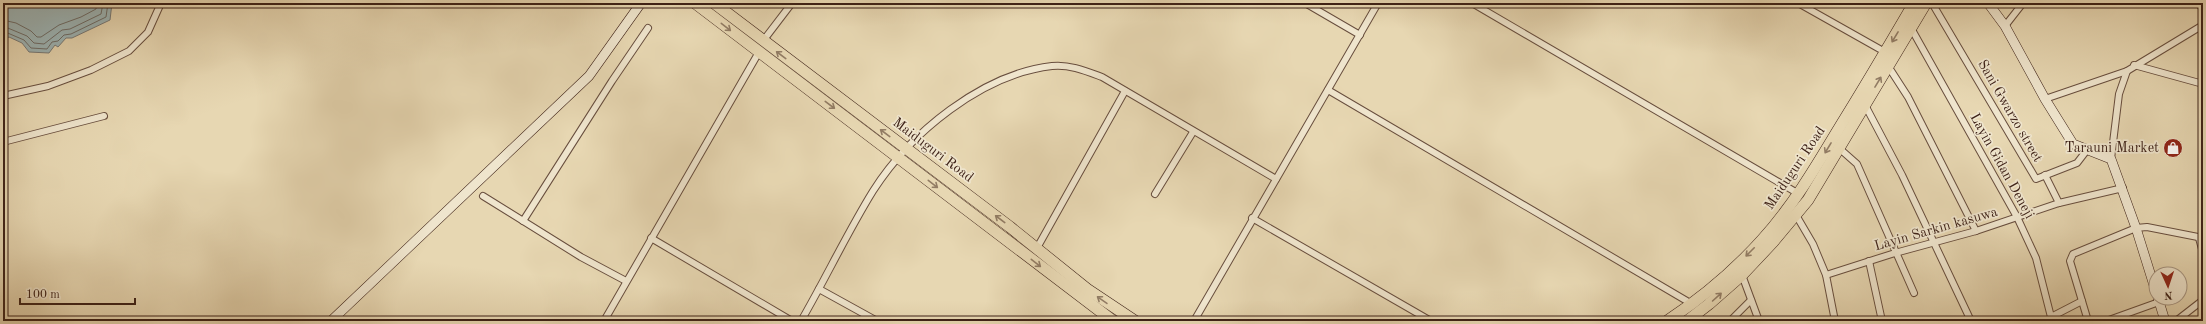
<svg xmlns="http://www.w3.org/2000/svg" width="2206" height="324" font-family="'Old Standard TT',serif">
<style>
.water{fill:#9db6b8;stroke:#777a78}
.lines{fill:none;stroke-linecap:round;stroke-linejoin:round}
.shore{stroke:#6d6c68;stroke-width:1}
.street-casing{stroke:#684e3e;stroke-width:8}
.secondary-casing{stroke:#3d2117;stroke-width:10}
.highway-casing{stroke:#3d2117;stroke-width:12}
.street{stroke:#efe5cd;stroke-width:6}
.secondary{stroke:#efe5cd;stroke-width:9}
.highway{stroke:#e7d7b2;stroke-width:11}
.oneway{stroke:#927c64}
.labels{text-anchor:middle;dominant-baseline:central;stroke-width:3.5;stroke-linejoin:round;paint-order:stroke}
.street-label{font-size:14px;fill:#3d2117;stroke:#efe5cd}
.poi-label{font-size:14px;fill:#3d2117;stroke:#efe5cd;text-anchor:end}
</style>
<rect width="100%" height="100%" fill="#e7d7b2"/>
<filter id="stains"><feTurbulence type="fractalNoise" baseFrequency=".005" numOctaves="4"/><feColorMatrix values="0 0 0 0 .2 0 0 0 0 .09 0 0 0 0 .02 0 0 0 .5 -.17"/></filter>
<radialGradient id="worn" r=".72"><stop offset=".6" stop-color="#630" stop-opacity="0"/><stop offset="1" stop-color="#630" stop-opacity=".3"/></radialGradient>
<path class="water" d="M3 3H112L110 20 72 38H66L58 47 55 45 49 53 29 52 22 43 9 37 7 38 3 35Z"/>
<g class="lines">
<g class="shore">
<path d="M3 20 16 23 31 31 37 37H41L59 25 81 17 96 9 97 3"/>
<path d="M3 26 27 36 34 43 44 44 62 30 70 29 101 14 103 3"/>
<path d="M3 31 24 40 31 48 47 49 52 42 58 41 64 35 71 34 106 17 108 3"/>
</g>
<g class="street-casing">
<g id="street">
<path d="M1305 3 1360 35"/>
<path d="M1472 3 1799 194"/>
<path d="M1798 3 1885 52"/>
<path d="M1932 3 2036 179 2077 163 2087 150"/>
<path d="M2198 3 2203 9"/>
<path d="M2005 26 2023 3"/>
<path d="M1911 28 2017 217 2036 258 2051 317 2047 321"/>
<path d="M763 41 792 3"/>
<path d="M2134 65 2203 84"/>
<path d="M1888 66 1908 97 1976 231"/>
<path d="M1328 90 1692 304"/>
<path d="M3 96 48 86 91 70 129 51 148 32 161 3"/>
<path d="M2045 99 2127 71"/>
<path d="M1865 105 1902 175 1971 321"/>
<path d="M3 142 104 116"/>
<path d="M1840 149 1857 164 1914 293"/>
<path d="M2111 159 2119 94 2127 71 2203 25"/>
<path d="M2045 175 2059 203"/>
<path d="M1155 194 1193 132"/>
<path d="M483 196 581 257 626 281"/>
<path d="M1796 215 1813 244 1826 275 1835 321"/>
<path d="M1252 218 1431 321"/>
<path d="M523 221 612 81 648 28"/>
<path d="M651 238 792 321"/>
<path d="M2199 238 2203 253"/>
<path d="M1037 248 1125 91"/>
<path d="M1869 261 1882 321"/>
<path d="M1742 275 1759 321"/>
<path d="M1826 275 1895 253 1976 231 2059 203 2123 188"/>
<path d="M819 289 877 321"/>
<path d="M2051 317 2082 301"/>
<path d="M604 321 759 52"/>
<path d="M801 321C826 278 847 233 873 191 910 133 982 74 1052 66 1069 64 1086 71 1102 77L1276 179"/>
<path d="M1194 321 1378 3"/>
<path d="M1730 321 1751 300"/>
<path d="M2088 321 2070 261 2073 254 2136 228 2147 227 2203 238"/>
<path d="M2106 321 2159 302"/>
<path d="M2176 321 2203 300"/>
</g>
</g>
<g class="secondary-casing">
<g id="secondary">
<path d="M1988 3 2005 26 2045 99 2073 144 2111 159 2136 228 2156 292"/>
<path d="M2158 298 2165 321"/>
<path d="M331 321 589 76 641 3"/>
</g>
</g>
<g class="highway-casing">
<g id="highway">
<path d="M695 3 1113 321"/>
<path d="M714 3 1010 227 1087 289 1135 321"/>
<path d="M1667 321C1702 298 1734 271 1762 240 1793 206 1817 165 1841 125 1866 85 1890 44 1914 3"/>
<path d="M1687 321 1709 304 1742 275 1773 242 1808 200 1926 3"/>
</g>
</g>
<use href="#street" class="street"/>
<use href="#secondary" class="secondary"/>
<use href="#highway" class="highway"/>
</g>
<defs><path id="oneway-shaft" d="M-6 0H5M1.5-3L5.5 0L1.5 3" fill="none" stroke-width="1.6" stroke-linecap="round" stroke-linejoin="round"/></defs>
<g class="oneway">
<use href="#oneway-shaft" transform="translate(726 27) rotate(38)"/>
<use href="#oneway-shaft" transform="translate(1895 37) rotate(121)"/>
<use href="#oneway-shaft" transform="translate(781 55) rotate(-143)"/>
<use href="#oneway-shaft" transform="translate(1878 82) rotate(-59)"/>
<use href="#oneway-shaft" transform="translate(830 105) rotate(37)"/>
<use href="#oneway-shaft" transform="translate(885 133) rotate(-143)"/>
<use href="#oneway-shaft" transform="translate(1828 148) rotate(121)"/>
<use href="#oneway-shaft" transform="translate(933 184) rotate(38)"/>
<use href="#oneway-shaft" transform="translate(1000 219) rotate(-143)"/>
<use href="#oneway-shaft" transform="translate(1750 252) rotate(135)"/>
<use href="#oneway-shaft" transform="translate(1036 263) rotate(38)"/>
<use href="#oneway-shaft" transform="translate(1717 297) rotate(-42)"/>
<use href="#oneway-shaft" transform="translate(1102 300) rotate(-145)"/>
</g>
<defs>
<g id="shop-disc" transform="scale(1)"><circle r="9.5" fill="#8f2418" stroke="#efe5cd"/><path d="M-5-2.5h2.3a2.7 3.5 0 0 1 5.4 0H5L5.5 6h-11ZM-1.5-2.5h3a1.5 2.3 0 0 0-3 0Z" fill="#fff"/></g>
</defs>
<g fill-rule="evenodd">
<use href="#shop-disc" x="2173" y="148"/>
</g>
<g class="labels">
<g class="street-label">
<text transform="translate(2010 111) rotate(60)">Sani Gwarzo street</text>
<text transform="translate(933 150) rotate(37)">Maiduguri Road</text>
<text transform="translate(2002 166) rotate(61)">Layin Gidan Deneji</text>
<text transform="translate(1795 168) rotate(-56)">Maiduguri Road</text>
<text transform="translate(1936 229) rotate(-16)">Layin Sarkin kasuwa</text>
</g>
<g class="poi-label">
<text x="2159" y="148">Tarauni Market</text>
</g>
</g>
<rect width="2206" height="324" fill="none" stroke="#e7d7b2" stroke-width="16"/>
<rect x="4" y="4" width="2198" height="316" fill="none" stroke="#3d2117" stroke-width="2"/>
<rect x="8" y="8" width="2190" height="308" fill="none" stroke="#3d2117"/>
<g transform="translate(2168 286) rotate(177)"><circle r="19" fill="#efe5cd" stroke="#a89784"/>
<path d="M0-3L7 15L0 10L-7 15Z" fill="#8f2418"/>
<text y="-6" font-size="11" font-weight="bold" text-anchor="middle" fill="#3d2117">N</text>
</g>
<path d="M20 298v6h115v-6" fill="none" stroke="#3d2117" stroke-width="2"/>
<text x="26" y="298" font-size="12" fill="#3d2117" stroke="#efe5cd" stroke-width="3" paint-order="stroke">100 m</text>
<rect width="100%" height="100%" filter="url(#stains)"/>
<rect width="100%" height="100%" fill="url(#worn)"/>
</svg>
